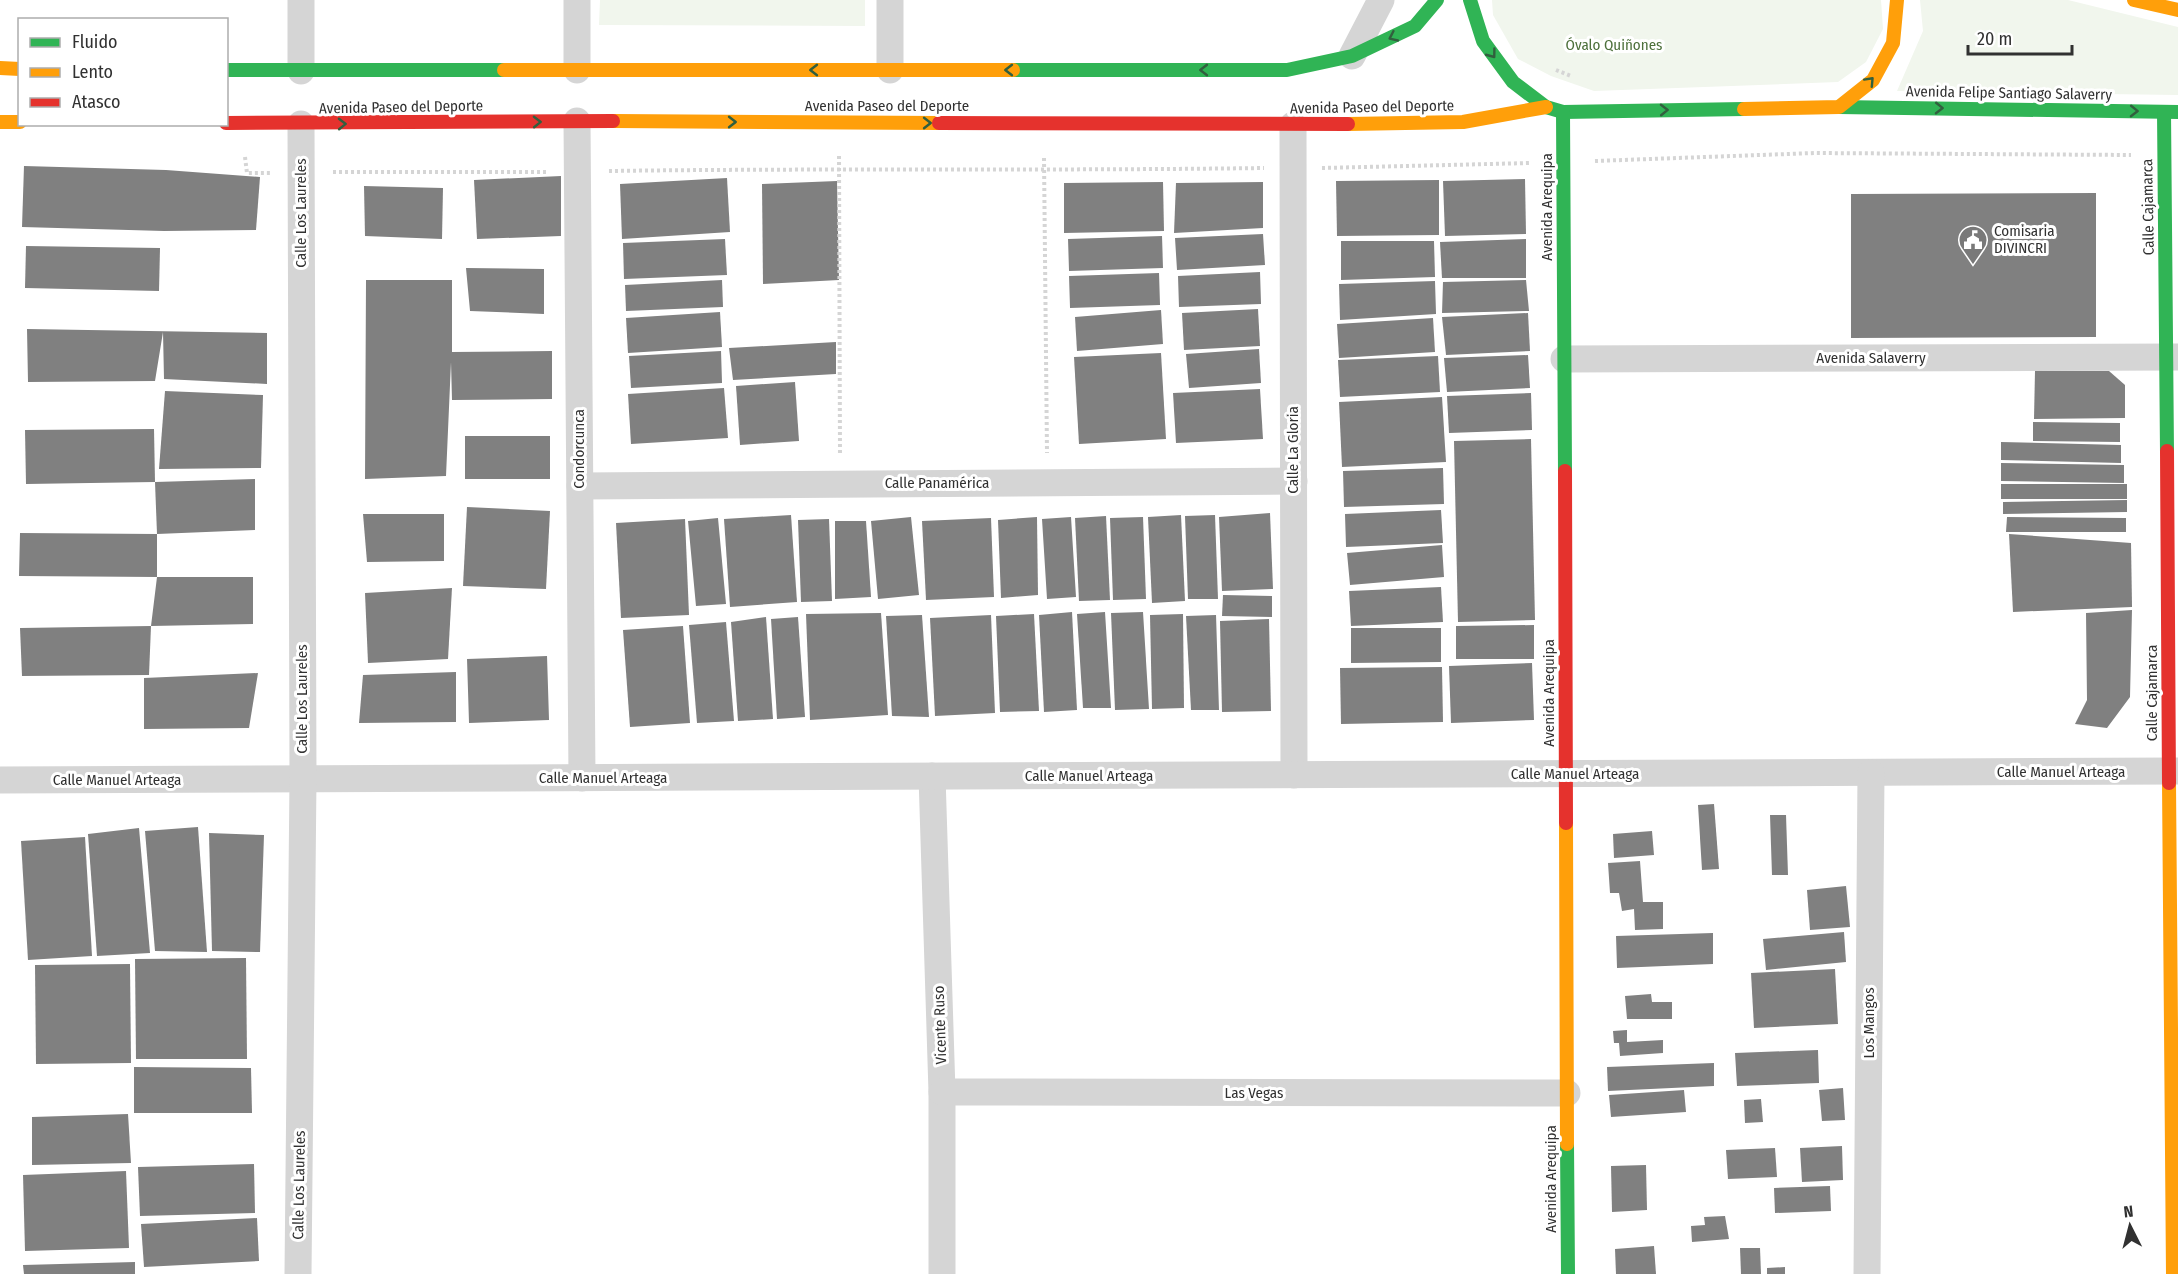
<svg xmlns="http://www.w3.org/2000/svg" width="2178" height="1274" font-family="'Fira Sans Condensed',sans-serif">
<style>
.green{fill:#f1f6ed}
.building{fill:#808080}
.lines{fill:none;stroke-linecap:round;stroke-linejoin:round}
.path{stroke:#d5d5d5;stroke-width:4;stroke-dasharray:3 3;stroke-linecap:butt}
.street{stroke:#d5d5d5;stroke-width:27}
.fast{stroke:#30b455;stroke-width:14}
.slow{stroke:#ff9f0a;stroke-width:14}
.jam{stroke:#e5322d;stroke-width:14}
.oneway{stroke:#315f3e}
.labels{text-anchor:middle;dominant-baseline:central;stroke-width:6;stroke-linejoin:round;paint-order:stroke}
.park-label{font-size:15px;fill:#4d703b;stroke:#fff}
.street-label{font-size:15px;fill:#313131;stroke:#fff}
.poi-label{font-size:15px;fill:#313131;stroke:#fff;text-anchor:start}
</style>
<rect width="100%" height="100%" fill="#fff"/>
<g class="green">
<path d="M600 0H865V26L599 25Z"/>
<path d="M1492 0H1881L1883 29 1866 62 1838 82 1594 91 1551 76 1518 59 1493 15Z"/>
<path d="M1920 0H2068L2178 27V95L1897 91 1923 31Z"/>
</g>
<g class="building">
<path d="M24 166 166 170 260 177 256 230 164 231 22 227Z"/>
<path d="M561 176V236L477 239 474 180Z"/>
<path d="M727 178 730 232 622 239 620 184Z"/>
<path d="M1525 179 1526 234 1445 236 1443 181Z"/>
<path d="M1439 180V235L1337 236 1336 181Z"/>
<path d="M837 181 839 280 763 284 762 184Z"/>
<path d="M1163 182 1164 231 1064 233V183Z"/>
<path d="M1263 182V228L1174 233 1176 183Z"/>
<path d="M364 186 443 188 442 239 365 236Z"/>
<path d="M2096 193V337L1851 338V194Z"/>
<path d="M1263 234 1265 265 1177 270 1175 238Z"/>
<path d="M1162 236 1163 268 1069 271 1068 239Z"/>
<path d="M725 239 727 275 624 279 623 243Z"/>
<path d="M1526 239V278H1442L1440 242Z"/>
<path d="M1341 241H1434L1435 277 1341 280Z"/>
<path d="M26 246 160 248 159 291 25 288Z"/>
<path d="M466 268 544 269V314L470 311Z"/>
<path d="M1260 272 1261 304 1179 307 1178 276Z"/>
<path d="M1159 273 1160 305 1070 308 1069 276Z"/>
<path d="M366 280H452V352L552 351V399L452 400 451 362 446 476 365 479Z"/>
<path d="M722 280 723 307 626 311 625 285Z"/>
<path d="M1526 280 1529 311 1442 313 1443 282Z"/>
<path d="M1435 281 1436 314 1340 320 1339 284Z"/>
<path d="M1258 309 1260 346 1184 350 1182 313Z"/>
<path d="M1161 310 1163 344 1077 351 1075 317Z"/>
<path d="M720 312 722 347 628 353 626 318Z"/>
<path d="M1528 313 1530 351 1446 355 1442 317Z"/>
<path d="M1433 318 1435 352 1339 358 1337 324Z"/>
<path d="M27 329 267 333V384L164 379 163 332 155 381 28 382Z"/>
<path d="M836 342V374L733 380 729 348Z"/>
<path d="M1259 349 1261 383 1189 388 1186 354Z"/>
<path d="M721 351 722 383 631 388 629 356Z"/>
<path d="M1161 353 1166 439 1079 444 1074 357Z"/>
<path d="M1528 355 1530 388 1447 392 1444 358Z"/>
<path d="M1438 356 1440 392 1340 397 1338 360Z"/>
<path d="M2035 371H2109L2125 385V418L2034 419Z"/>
<path d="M795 382 799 441 740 445 736 386Z"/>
<path d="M724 388 728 438 631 444 628 394Z"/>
<path d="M1260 389 1263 439 1176 443 1173 393Z"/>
<path d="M165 391 263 395 261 468 159 469Z"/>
<path d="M1531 393 1532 430 1449 433 1447 396Z"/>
<path d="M1442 397 1446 462 1342 467 1339 402Z"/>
<path d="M2033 422 2120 423V442L2033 441Z"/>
<path d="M154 429 155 482 26 484 25 430Z"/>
<rect x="465" y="436" width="85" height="43"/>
<path d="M1531 439 1535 620 1458 622 1454 441Z"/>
<path d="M2001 442 2121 445V463L2001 460Z"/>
<path d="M2001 463 2124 465V483L2001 481Z"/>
<path d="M1443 468 1444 504 1344 507 1343 471Z"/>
<path d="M255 479V530L157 534 155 482Z"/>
<rect x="2001" y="484" width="126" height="15"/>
<path d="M2127 500V512L2003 514V502Z"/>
<path d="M467 507 550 511 546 589 463 586Z"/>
<path d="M1441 510 1443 543 1346 547 1345 514Z"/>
<path d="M1270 513 1273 589 1222 591 1219 517Z"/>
<path d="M363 514H444V561L367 562Z"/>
<path d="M791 515 797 602 730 607 724 519Z"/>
<path d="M1181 515 1185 601 1152 603 1148 517Z"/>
<path d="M1215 515 1218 599H1188L1185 516Z"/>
<path d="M1106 516 1110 600 1079 601 1075 518Z"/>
<path d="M911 517 919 595 878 599 871 521Z"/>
<path d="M1037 517 1038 595 1001 598 998 520Z"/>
<path d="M1071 517 1076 597 1047 599 1042 519Z"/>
<path d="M1143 517 1146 599 1113 600 1110 518Z"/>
<path d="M2007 517 2126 518V532H2006Z"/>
<path d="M718 518 726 604 696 606 688 521Z"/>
<path d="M991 518 994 597 926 600 922 521Z"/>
<path d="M685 519 689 615 621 618 616 523Z"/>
<path d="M829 519 832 601 801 602 798 520Z"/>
<path d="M835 521H866L871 597 835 599Z"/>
<path d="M20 533 157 534V577H253V624L151 626 157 577 19 576Z"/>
<path d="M2009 534 2131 543 2132 607 2013 612Z"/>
<path d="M1442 545 1444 577 1350 585 1347 553Z"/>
<path d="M1441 587 1443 622 1351 626 1349 591Z"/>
<path d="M452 588 448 659 368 663 365 593Z"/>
<path d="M1223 595 1272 596V617L1222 616Z"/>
<path d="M2132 610 2130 697 2107 728 2075 724 2087 700 2086 613Z"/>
<path d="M1072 612 1077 710 1044 712 1039 615Z"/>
<path d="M1105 612 1111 708H1083L1077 614Z"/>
<path d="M1143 612 1149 709 1115 710 1111 613Z"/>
<path d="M881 613 888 715 810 720 806 614Z"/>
<path d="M1034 614 1039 711 1000 712 996 616Z"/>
<path d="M1183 614 1184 708 1152 709 1150 615Z"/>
<path d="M922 615 929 717 892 716 886 616Z"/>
<path d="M991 615 995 713 935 716 930 618Z"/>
<path d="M1216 615 1219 710H1191L1186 616Z"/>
<path d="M766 617 773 719 738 721 731 622Z"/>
<path d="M798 617 805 717 777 719 771 619Z"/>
<path d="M1269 619 1271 711 1222 712 1220 621Z"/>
<path d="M726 622 734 721 697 723 689 625Z"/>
<path d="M1534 625V659H1456V626Z"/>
<path d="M151 626 149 675 22 676 20 628Z"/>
<path d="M683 626 690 723 630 727 623 630Z"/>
<path d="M1351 628H1441V662L1351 663Z"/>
<path d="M547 656 549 720 469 723 467 659Z"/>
<path d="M1532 663 1534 720 1451 723 1449 666Z"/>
<path d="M1442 667 1443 722 1341 724 1340 668Z"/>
<path d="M456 672V722L359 723 363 675Z"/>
<path d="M258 673 249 728 144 729V678Z"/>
<path d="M1714 804 1719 869 1702 870 1698 805Z"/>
<path d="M1770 815H1786L1788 875H1772Z"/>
<path d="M198 827 207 952 155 951 145 831Z"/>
<path d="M139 828 150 953 97 956 88 834Z"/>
<path d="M1652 831 1654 855 1614 858 1613 834Z"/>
<path d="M209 833 264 835 260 952 212 951Z"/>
<path d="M85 837 92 956 28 960 21 841Z"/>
<path d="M1640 861 1643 902H1663V929L1635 930 1634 909 1622 911 1619 893H1610L1608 863Z"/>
<path d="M1846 886 1850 927 1810 930 1807 890Z"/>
<path d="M1844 932 1846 962 1766 970 1763 939Z"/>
<path d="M1713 933V964L1617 968 1616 936Z"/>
<path d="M246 958 247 1059H136L135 959Z"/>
<path d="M130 964 131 1063 36 1064 35 965Z"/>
<path d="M1835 969 1838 1024 1754 1028 1751 973Z"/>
<path d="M1651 994 1652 1002H1672V1019H1627L1625 996Z"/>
<path d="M1627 1030V1042L1663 1040V1053L1620 1056 1619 1043H1614L1613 1031Z"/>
<path d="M1818 1050 1819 1083 1737 1086 1735 1053Z"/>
<path d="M1714 1063V1086L1608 1091 1607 1067Z"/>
<path d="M134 1067 251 1068 252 1113H134Z"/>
<path d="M1843 1088 1845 1120 1822 1121 1819 1090Z"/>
<path d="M1684 1090 1686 1112 1611 1117 1609 1095Z"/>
<path d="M1761 1099 1763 1122 1745 1123 1744 1100Z"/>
<path d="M128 1114 131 1163 32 1165V1117Z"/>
<path d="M1842 1146 1843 1180 1802 1182 1800 1148Z"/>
<path d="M1775 1148 1777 1177 1728 1179 1726 1150Z"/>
<path d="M254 1164 255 1213 140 1216 138 1167Z"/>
<path d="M1646 1165 1647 1210 1612 1212 1611 1166Z"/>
<path d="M126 1171 129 1248 25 1251 23 1175Z"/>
<path d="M1830 1186 1831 1211 1775 1213 1774 1188Z"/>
<path d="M1725 1216 1729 1239 1692 1242 1691 1226 1705 1225 1704 1217Z"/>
<path d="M257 1218 259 1261 144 1267 141 1224Z"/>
<path d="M1654 1246 1656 1274H1616L1615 1249Z"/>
<path d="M1740 1248H1760L1761 1274H1741Z"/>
<path d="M135 1262V1274H24L23 1265Z"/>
<path d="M1785 1267V1274H1767V1268Z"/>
</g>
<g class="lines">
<g class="path">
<path d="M1556 70 1571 76"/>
<path d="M839 156 840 455"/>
<path d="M245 157 247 173H271"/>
<path d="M1044 158 1047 453"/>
<path d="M1595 161 1815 153 2131 155"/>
<path d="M1322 168 1531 163"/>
<path d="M609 171C827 168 1045 171 1264 168"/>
<path d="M333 172H547"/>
</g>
<g class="street">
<path d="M301 0V71"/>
<path d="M1352 56 1381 0"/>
<path d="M577 70V0"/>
<path d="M890 70V0"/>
<path d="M577 121 582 778"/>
<path d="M1293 125 1294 775"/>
<path d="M1564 359 2178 357"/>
<path d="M580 486 1294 481"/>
<path d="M932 776 942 1092V1274"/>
<path d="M0 780 2178 771"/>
<path d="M942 1092 1567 1093"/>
<path d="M298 1274 303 779 301 124"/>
<path d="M1867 1274 1871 773"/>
</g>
<g class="fast">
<path d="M1470 0 1483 41 1513 82 1546 107 1563 112 1744 109"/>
<path d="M226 70H504"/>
<path d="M1013 70H1287L1352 56 1415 26 1437 0"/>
<path d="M1839 107 2178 112"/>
<path d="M1563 112 1565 471"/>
<path d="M2164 112 2167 451"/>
<path d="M1567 1144 1568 1274"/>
</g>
<g class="slow">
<path d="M2134 0 2178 10"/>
<path d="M0 68 20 69"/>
<path d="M504 70H1013"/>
<path d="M1744 109 1839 107 1873 80 1893 43 1897 0"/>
<path d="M613 121 939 123"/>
<path d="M0 122H20"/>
<path d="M1348 124 1463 122 1546 107"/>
<path d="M2169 783 2173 1274"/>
<path d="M1566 823 1567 1144"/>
</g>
<g class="jam">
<path d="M226 123 613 121"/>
<path d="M939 123 1348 124"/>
<path d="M2167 451 2169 783"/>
<path d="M1565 471 1566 823"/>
</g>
</g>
<defs><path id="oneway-chevron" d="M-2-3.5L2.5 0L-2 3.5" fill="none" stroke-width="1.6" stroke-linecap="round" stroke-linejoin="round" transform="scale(1.5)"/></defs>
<g class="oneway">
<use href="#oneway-chevron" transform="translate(1393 37) rotate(155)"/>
<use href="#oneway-chevron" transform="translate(1492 54) rotate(53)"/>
<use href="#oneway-chevron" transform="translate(814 70) rotate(180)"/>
<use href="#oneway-chevron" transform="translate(1009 70) rotate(180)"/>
<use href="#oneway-chevron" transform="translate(1204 70) rotate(180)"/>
<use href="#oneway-chevron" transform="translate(1870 81) rotate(-47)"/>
<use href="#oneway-chevron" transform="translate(1939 108) rotate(1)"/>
<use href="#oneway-chevron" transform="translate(1664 110) rotate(-1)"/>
<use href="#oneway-chevron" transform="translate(2134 111) rotate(1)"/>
<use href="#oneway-chevron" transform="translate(537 122) rotate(-1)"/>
<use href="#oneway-chevron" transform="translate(732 122)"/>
<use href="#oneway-chevron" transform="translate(927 123)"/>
<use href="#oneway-chevron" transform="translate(342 124) rotate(-1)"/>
</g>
<defs>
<g id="civic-pin" transform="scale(1.5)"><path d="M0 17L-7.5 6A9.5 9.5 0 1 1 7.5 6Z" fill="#797979" stroke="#fff"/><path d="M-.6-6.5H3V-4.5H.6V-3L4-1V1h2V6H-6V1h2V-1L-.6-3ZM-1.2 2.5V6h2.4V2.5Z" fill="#fff"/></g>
</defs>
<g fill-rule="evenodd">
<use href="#civic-pin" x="1973" y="240"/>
</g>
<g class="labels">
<g class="park-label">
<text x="1614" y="45">Óvalo Quiñones</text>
</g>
<g class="street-label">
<text transform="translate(2009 93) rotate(1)">Avenida Felipe Santiago Salaverry</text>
<text x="887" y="106">Avenida Paseo del Deporte</text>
<text transform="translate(401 107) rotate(-1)">Avenida Paseo del Deporte</text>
<text transform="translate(1372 107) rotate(-1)">Avenida Paseo del Deporte</text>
<text transform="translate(1547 207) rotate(-90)">Avenida Arequipa</text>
<text transform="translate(2148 207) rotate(-91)">Calle Cajamarca</text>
<text transform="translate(301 213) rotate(-90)">Calle Los Laureles</text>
<text x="1871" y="358">Avenida Salaverry</text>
<text transform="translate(579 449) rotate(-90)">Condorcunca</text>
<text transform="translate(1293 450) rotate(-90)">Calle La Gloria</text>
<text x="937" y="483">Calle Panamérica</text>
<text transform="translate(1549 693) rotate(-90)">Avenida Arequipa</text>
<text transform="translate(2152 693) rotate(-90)">Calle Cajamarca</text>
<text transform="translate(302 699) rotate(-90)">Calle Los Laureles</text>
<text x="2061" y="772">Calle Manuel Arteaga</text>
<text x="1575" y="774">Calle Manuel Arteaga</text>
<text x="1089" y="776">Calle Manuel Arteaga</text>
<text x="603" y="778">Calle Manuel Arteaga</text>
<text x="117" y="780">Calle Manuel Arteaga</text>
<text transform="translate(1869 1023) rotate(-90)">Los Mangos</text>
<text transform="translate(940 1025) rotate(-92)">Vicente Ruso</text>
<text x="1254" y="1093">Las Vegas</text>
<text transform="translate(1551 1179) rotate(-90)">Avenida Arequipa</text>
<text transform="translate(299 1185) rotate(-89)">Calle Los Laureles</text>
</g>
<g class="poi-label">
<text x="1994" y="231">Comisaria<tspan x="1994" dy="17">DIVINCRI</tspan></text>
</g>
</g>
<rect x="18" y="18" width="210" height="108" fill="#ffffff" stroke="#adadad" stroke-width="1.5"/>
<rect x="30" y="38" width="30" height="9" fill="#30b455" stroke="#adadad" stroke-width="1.5"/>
<text x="72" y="48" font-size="18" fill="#313131">Fluido</text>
<rect x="30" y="68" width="30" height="9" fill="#ff9f0a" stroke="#adadad" stroke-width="1.5"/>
<text x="72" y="78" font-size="18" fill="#313131">Lento</text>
<rect x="30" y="98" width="30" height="9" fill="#e5322d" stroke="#adadad" stroke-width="1.5"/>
<text x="72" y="108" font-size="18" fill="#313131">Atasco</text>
<g transform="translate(2130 1226) rotate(354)" stroke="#ffffff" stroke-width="4.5" paint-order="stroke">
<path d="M0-4.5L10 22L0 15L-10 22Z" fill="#313131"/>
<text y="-9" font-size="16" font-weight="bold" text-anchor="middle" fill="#313131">N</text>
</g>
<path d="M1968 45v9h104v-9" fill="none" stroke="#313131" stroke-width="3"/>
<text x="1977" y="45" font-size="18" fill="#313131" stroke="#ffffff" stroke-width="4.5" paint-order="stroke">20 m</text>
</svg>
